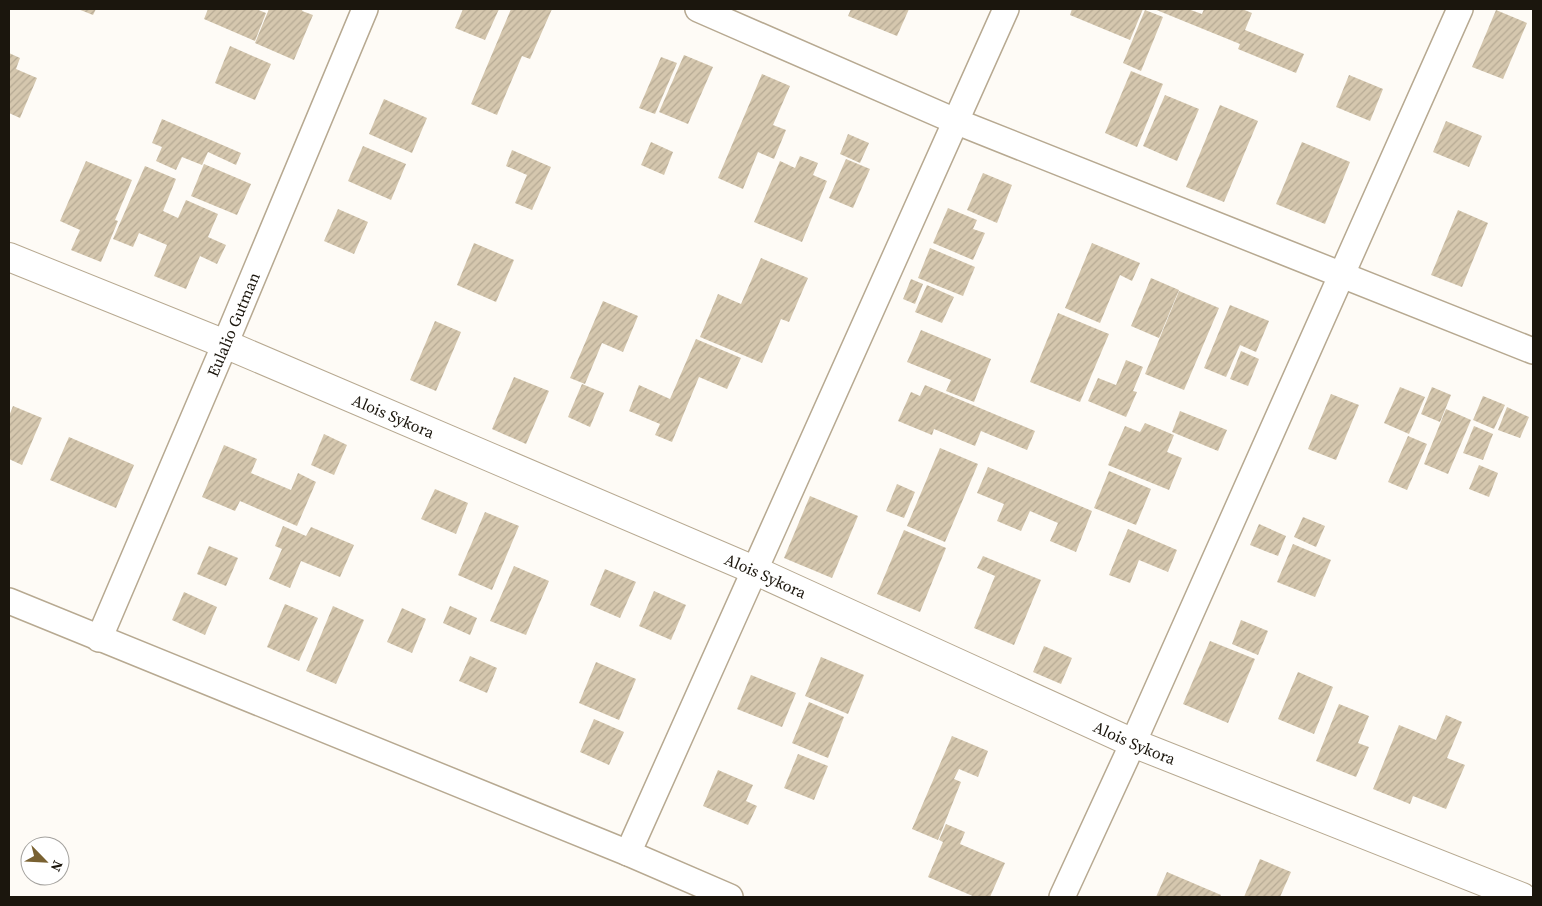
<svg xmlns="http://www.w3.org/2000/svg" width="1542" height="906" font-family="'Source Serif 4',serif">
<style>
.building{fill:url(#building-hatch)}
.lines{fill:none;stroke-linecap:round;stroke-linejoin:round}
.minor-casing{stroke:#b7a991;stroke-width:28}
.tertiary-casing{stroke:#b7a991;stroke-width:30}
.minor{stroke:#fff;stroke-width:25}
.tertiary{stroke:#fff;stroke-width:28}
.labels{text-anchor:middle;dominant-baseline:central;stroke-width:4.5;stroke-linejoin:round;paint-order:stroke}
.street-label{font-size:16px;fill:#1b160d;stroke:#fff}
</style>
<defs>
<pattern id="building-hatch" width="6" height="6" patternUnits="userSpaceOnUse" patternTransform="scale(1.25)"><rect width="6" height="6" fill="#d5c7ae"/><path d="M-1 1l2-2M0 6l6-6M5 7l2-2" fill="none" stroke="#b6aa94"/></pattern>
</defs>
<rect width="100%" height="100%" fill="#fefbf6"/>
<g class="building">
<path d="M78 9H96L93 15Z"/>
<path d="M208 9H256L266 13 255 41 204 19Z"/>
<path d="M269 9H303L302 11 313 15 294 60 255 43Z"/>
<path d="M463 9H499L485 40 455 28Z"/>
<path d="M511 9H552L530 59 522 56 497 115 471 104Z"/>
<path d="M851 9H909L897 36 848 16Z"/>
<path d="M1072 9H1143L1130 40 1070 15Z"/>
<path d="M1154 9H1188L1202 14 1204 9H1242L1252 13 1245 30 1304 54 1296 73 1238 49 1240 44Z"/>
<path d="M1145 10 1163 17 1141 71 1123 63Z"/>
<path d="M1496 10 1527 23 1503 79 1472 67Z"/>
<path d="M230 46 271 64 255 100 215 83Z"/>
<path d="M9 53 20 58 16 69 37 78 20 118 9 113Z"/>
<path d="M684 55 713 67 688 124 659 112Z"/>
<path d="M661 57 677 63 655 114 639 108Z"/>
<path d="M1131 71 1163 84 1137 147 1105 133Z"/>
<path d="M762 74 790 86 773 125 786 130 774 159 758 152 743 189 718 178Z"/>
<path d="M1349 75 1383 89 1370 121 1336 107Z"/>
<path d="M1165 95 1199 109 1177 161 1143 146Z"/>
<path d="M384 99 427 118 412 153 369 134Z"/>
<path d="M1220 105 1258 121 1224 202 1186 187Z"/>
<path d="M162 119 241 153 236 165 208 152 202 165 182 157 176 170 156 161 162 147 152 143Z"/>
<path d="M1446 121 1482 136 1469 167 1433 152Z"/>
<path d="M848 134 869 143 860 163 840 154Z"/>
<path d="M651 142 673 152 664 175 641 165Z"/>
<path d="M1302 142 1350 162 1325 224 1276 204Z"/>
<path d="M363 146 406 164 391 200 348 181Z"/>
<path d="M512 150 551 167 532 210 515 203 527 175 506 166Z"/>
<path d="M800 156 818 163 813 175 827 181 802 242 754 222 780 161 795 168Z"/>
<path d="M846 159 870 169 853 208 829 198Z"/>
<path d="M86 161 132 180 115 220 118 221 101 262 71 250 80 230 60 221Z"/>
<path d="M204 164 251 184 237 215 191 196Z"/>
<path d="M145 166 176 179 163 211 178 218 186 200 218 214 208 237 226 245 217 264 200 256 186 289 154 276 167 245 139 233 133 247 113 239Z"/>
<path d="M983 173 1012 185 997 223 967 210Z"/>
<path d="M948 208 977 220 973 229 985 233 973 260 933 243Z"/>
<path d="M338 209 368 222 354 254 324 241Z"/>
<path d="M1458 210 1488 223 1462 287 1431 275Z"/>
<path d="M474 243 514 260 496 302 457 285Z"/>
<path d="M1092 243 1140 263 1132 281 1120 275 1100 323 1065 308Z"/>
<path d="M930 248 975 267 963 296 918 278Z"/>
<path d="M761 258 808 278 789 322 781 319 762 363 700 337 718 294 741 304Z"/>
<path d="M1151 278 1179 290 1159 338 1131 326Z"/>
<path d="M911 279 923 284 915 304 903 299Z"/>
<path d="M927 285 954 297 942 323 915 312Z"/>
<path d="M1179 291 1219 308 1184 390 1145 374Z"/>
<path d="M603 301 638 316 623 352 602 343 585 384 570 378Z"/>
<path d="M1230 305 1269 321 1256 352 1240 345 1226 377 1204 368Z"/>
<path d="M1058 313 1109 334 1080 402 1030 382Z"/>
<path d="M435 321 461 332 436 391 410 380Z"/>
<path d="M921 330 991 359 974 402 946 391 951 380 907 362Z"/>
<path d="M696 339 741 358 727 389 699 377 672 442 655 435 660 424 629 411 639 385 670 399Z"/>
<path d="M1241 351 1259 359 1248 386 1230 379Z"/>
<path d="M1126 360 1143 367 1133 391 1137 392 1126 417 1088 401 1098 378 1116 385Z"/>
<path d="M514 377 549 391 526 444 492 429Z"/>
<path d="M582 384 604 393 590 427 568 417Z"/>
<path d="M925 385 1035 431 1027 450 981 431 975 446 934 429 932 435 898 421 911 392 920 396Z"/>
<path d="M1400 387 1425 397 1409 434 1384 423Z"/>
<path d="M1432 387 1451 395 1440 422 1421 414Z"/>
<path d="M1331 394 1359 405 1336 460 1308 449Z"/>
<path d="M1483 396 1505 405 1494 429 1473 420Z"/>
<path d="M13 406 42 418 22 465 9 459V416Z"/>
<path d="M1507 407 1529 417 1520 438 1498 430Z"/>
<path d="M1446 409 1471 420 1448 474 1424 464Z"/>
<path d="M1180 411 1227 430 1218 451 1172 432Z"/>
<path d="M1145 423 1174 435 1167 452 1182 458 1169 490 1108 465 1125 426 1140 432Z"/>
<path d="M1474 426 1493 434 1483 460 1463 453Z"/>
<path d="M324 434 347 445 334 475 311 465Z"/>
<path d="M1408 436 1427 444 1407 490 1388 482Z"/>
<path d="M69 437 134 465 116 508 50 480Z"/>
<path d="M224 445 257 459 251 473 291 490 298 473 316 482 297 526 240 501 235 511 202 497Z"/>
<path d="M940 448 978 464 945 542 907 526Z"/>
<path d="M1479 465 1498 473 1489 497 1469 489Z"/>
<path d="M988 467 1092 511 1076 552 1050 541 1058 523 1030 511 1021 531 997 521 1004 504 977 493Z"/>
<path d="M1109 471 1151 489 1136 525 1094 508Z"/>
<path d="M897 484 915 492 904 518 886 511Z"/>
<path d="M435 489 468 503 456 534 421 519Z"/>
<path d="M810 496 858 516 832 578 784 558Z"/>
<path d="M485 512 519 526 492 590 458 575Z"/>
<path d="M1303 517 1325 526 1316 547 1294 537Z"/>
<path d="M1259 524 1286 536 1278 556 1250 545Z"/>
<path d="M283 526 306 536 311 527 354 545 340 577 301 561 290 588 269 579 282 549 275 546Z"/>
<path d="M1128 529 1177 550 1168 572 1139 560 1130 583 1109 575Z"/>
<path d="M904 530 946 548 920 612 877 594Z"/>
<path d="M1293 544 1331 560 1315 597 1277 582Z"/>
<path d="M209 546 238 558 226 586 197 574Z"/>
<path d="M983 556 1041 580 1014 645 974 628 995 576 977 568Z"/>
<path d="M514 566 549 581 526 635 490 621Z"/>
<path d="M605 569 636 582 620 618 590 605Z"/>
<path d="M654 591 686 605 671 640 639 626Z"/>
<path d="M184 592 217 607 205 635 172 620Z"/>
<path d="M285 604 318 618 299 661 267 647Z"/>
<path d="M333 606 364 620 336 684 306 671Z"/>
<path d="M450 606 477 618 470 635 443 623Z"/>
<path d="M402 608 426 619 412 653 387 642Z"/>
<path d="M1241 620 1268 631 1258 655 1232 644Z"/>
<path d="M1210 641 1255 659 1228 723 1183 704Z"/>
<path d="M1044 646 1072 658 1061 684 1033 672Z"/>
<path d="M470 656 497 668 487 693 459 681Z"/>
<path d="M821 657 864 675 848 714 805 696Z"/>
<path d="M596 662 636 679 619 720 579 703Z"/>
<path d="M1298 672 1333 687 1314 734 1278 719Z"/>
<path d="M751 675 796 693 782 727 737 709Z"/>
<path d="M809 702 844 717 828 758 792 743Z"/>
<path d="M1339 704 1369 716 1358 743 1369 747 1356 777 1316 761Z"/>
<path d="M1446 715 1462 722 1447 758 1465 765 1446 809 1413 796 1410 804 1373 789 1399 725 1436 740Z"/>
<path d="M594 719 624 732 609 765 580 752Z"/>
<path d="M952 736 988 751 978 777 959 769 954 779 961 782 938 840 912 829Z"/>
<path d="M798 754 828 766 814 800 784 788Z"/>
<path d="M718 770 753 785 746 801 757 806 748 825 703 806Z"/>
<path d="M946 824 965 832 960 844 1005 863 990 897H975L928 877 943 842 939 840Z"/>
<path d="M1260 859 1291 872 1280 897H1244Z"/>
<path d="M1167 872 1221 895 1220 897H1156Z"/>
</g>
<g class="lines">
<g class="minor-casing">
<g id="minor">
<path d="M698 9 955 121 1533 351"/>
<path d="M9 601 628 853 730 897"/>
<path id="s1" d="M99 639 225 344 365 9"/>
<path d="M628 853 1006 9"/>
<path d="M1062 897 1133 743 1460 9"/>
</g>
</g>
<g class="tertiary-casing">
<g id="tertiary">
<path id="s2" d="M9 257 225 344 754 570 1133 743 1522 897"/>
</g>
</g>
<use href="#minor" class="minor"/>
<use href="#tertiary" class="tertiary"/>
</g>
<g class="labels">
<g class="street-label">
<text stroke="none"><textPath href="#s1" startOffset="342">Eulalio Gutman</textPath></text>
<text stroke="none"><textPath href="#s2" startOffset="416">Alois Sykora</textPath></text>
<text stroke="none"><textPath href="#s2" startOffset="821">Alois Sykora</textPath></text>
<text stroke="none"><textPath href="#s2" startOffset="1226">Alois Sykora</textPath></text>
</g>
</g>
<rect width="1542" height="906" fill="none" stroke="#1b160d" stroke-width="20"/>
<g transform="translate(45 861) rotate(114)"><circle r="24" fill="#ffffff" stroke="#a4a29e"/>
<path d="M0-4L9 19L0 12L-9 19Z" fill="#796131"/>
<text y="-8" font-size="14" font-weight="bold" text-anchor="middle" fill="#1b160d">N</text>
</g>
</svg>
